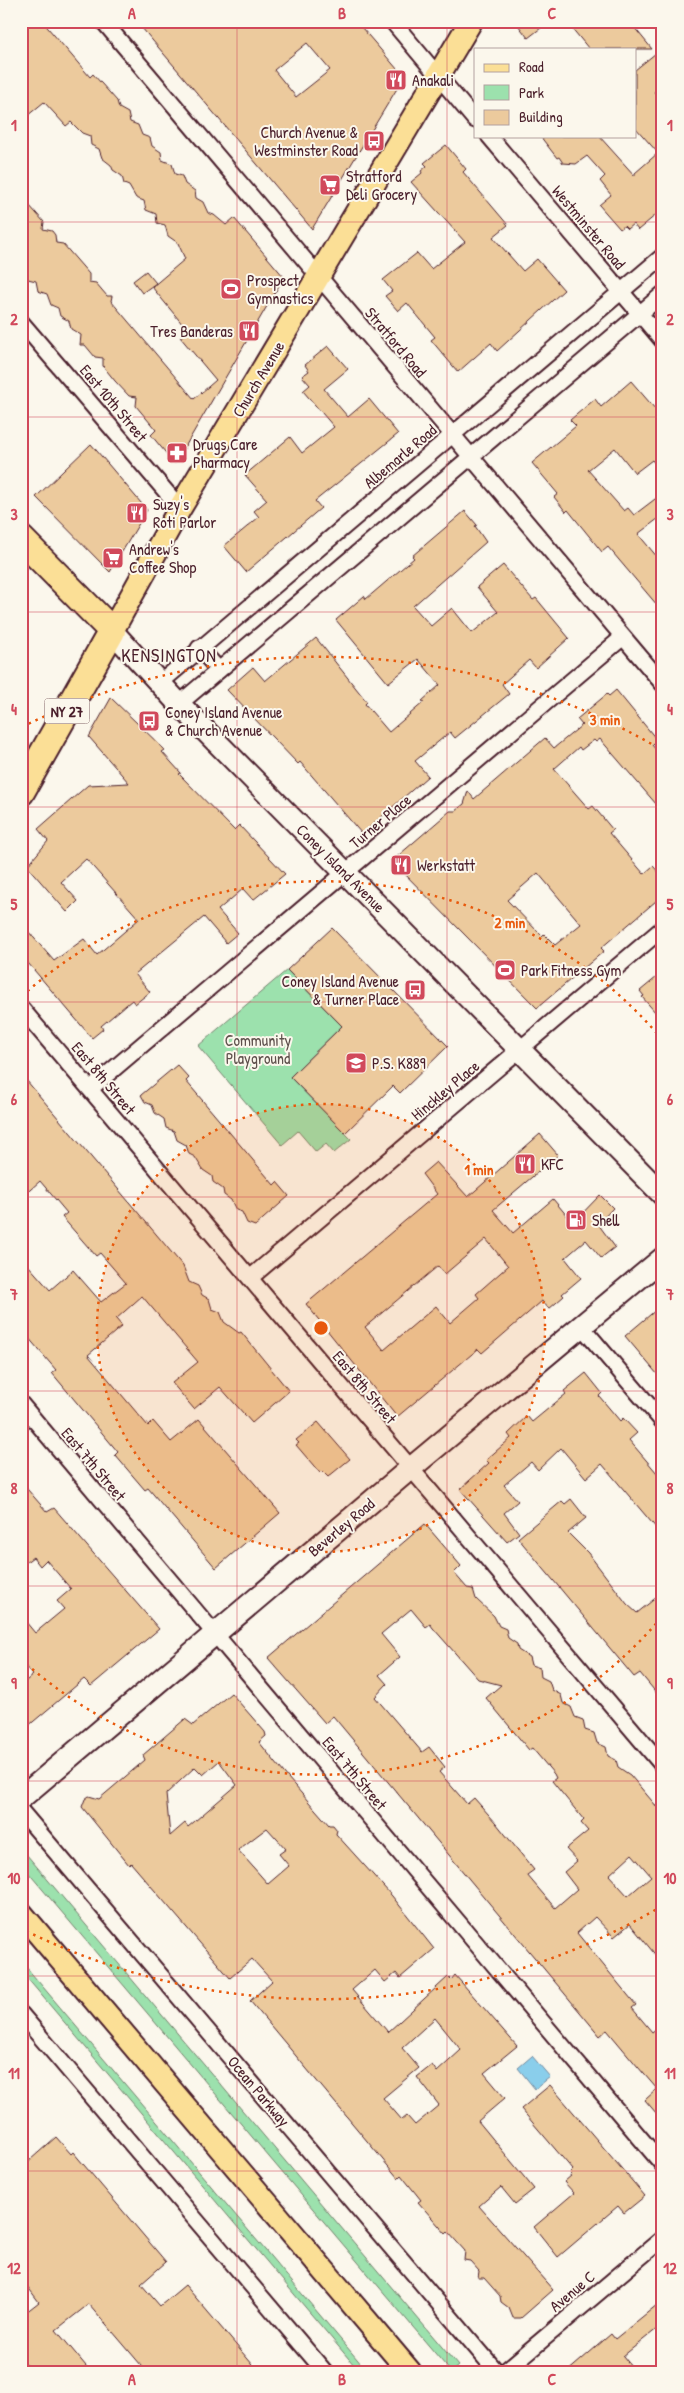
<svg xmlns="http://www.w3.org/2000/svg" width="684" height="2393" font-family="'Patrick Hand',sans-serif">
<style>
.green{fill:#9ce1ad;stroke:#73806c}
.water{fill:#8aceeb;stroke:#70889e}
.building{fill:#ecca9d;stroke:#4a1f2b;fill-rule:evenodd}
.lines{fill:none;stroke-linecap:round;stroke-linejoin:round}
.street-casing{stroke:#4a1f2b;stroke-width:19}
.secondary-casing{stroke:#4a1f2b;stroke-width:25}
.primary-casing{stroke:#4a1f2b;stroke-width:26}
.highway-casing{stroke:#4a1f2b;stroke-width:30}
.street{stroke:#fbf7ec;stroke-width:15}
.secondary{stroke:#fbf7ec;stroke-width:21}
.primary{stroke:#fbdf96;stroke-width:22}
.highway{stroke:#fbdf96;stroke-width:26}
.grid{fill:none;stroke:#d1495b;stroke-width:1;stroke-opacity:0.55}
.ring{fill:none;stroke:#e8590c;stroke-width:2.5;stroke-dasharray:2.5 5}
.labels{text-anchor:middle;dominant-baseline:central;stroke-width:4;stroke-linejoin:round;paint-order:stroke}
.shield{fill:#fbf7ec;stroke:#7f6065;stroke-width:1}
.shield-label{font-size:15px;font-weight:bold;fill:#4a1f2b}
.poi-label{font-size:16px;fill:#4a1f2b;stroke:#fbf7ec;text-anchor:start}
.street-label{font-size:16px;fill:#4a1f2b;stroke:#fbf7ec}
.park-label{font-size:16px;fill:#5e504c;stroke:#fbf7ec}
.neighbourhood-label{font-size:18px;letter-spacing:1px;fill:#4a1f2b;stroke:#fbf7ec}
.centre{fill:#e8590c;stroke:#fbf7ec;stroke-width:2.5}
.ring-label{font-size:15px;text-anchor:middle;font-weight:bold;fill:#e8590c;stroke:#fbf7ec;stroke-width:4;stroke-linejoin:round;paint-order:stroke}
.neatline{fill:none;stroke:#d1495b;stroke-width:2}
.grid-label{font-size:16px;text-anchor:middle;font-weight:bold;fill:#d1495b}
</style>
<rect width="100%" height="100%" fill="#fbf7ec"/>
<filter id="ink" filterUnits="userSpaceOnUse"><feTurbulence type="fractalNoise" baseFrequency=".02" numOctaves="2"/><feDisplacementMap in="SourceGraphic" scale="10" xChannelSelector="R" yChannelSelector="G"/><feConvolveMatrix kernelMatrix="1 2 1 2 8 2 1 2 1" color-interpolation-filters="sRGB"/></filter>
<g filter="url(#ink)">
<g class="green">
<path d="M287 970 342 1026 290 1077 351 1139 334 1153 326 1144 316 1152 298 1131 282 1145 198 1046Z"/>
<path d="M21 1848 458 2366 451 2372 21 1864Z"/>
<path d="M21 1961 368 2372H360L21 1971Z"/>
</g>
<path class="water" d="M532 2056 550 2077 535 2089 518 2068Z"/>
<g class="building">
<path d="M21 21H42L90 77 93 74 117 101 119 108 128 113 130 122 138 125 142 135 150 138 152 146 161 152 162 160 172 164 175 174 182 176 185 184 195 191 196 198 203 202 208 213 214 215 226 225 234 218 284 277 175 464 151 435 156 430 136 406 137 397 129 396 115 381 103 366V358L95 357 85 345H80L81 335 71 329 69 321 60 316 58 308 51 305 47 294 38 291 36 281 28 279 21 268V196L44 222 43 229 52 231 55 235 56 243 63 244 89 274V282L96 283 107 296H112L111 301 194 399 216 380 180 337 188 331 152 287 185 259 178 243 168 236 165 225 157 223 156 214 146 210 144 201 136 198 129 186 124 184 122 176 113 170 111 165 102 158 99 149 91 145 90 136 82 133 71 122 66 126 44 102 21 121Z"/>
<path d="M136 21H356L404 77 312 229ZM307 43 330 70 296 97 274 70Z"/>
<path d="M515 21H550L528 38Z"/>
<path d="M566 21H629L652 49H589Z"/>
<path d="M656 53 663 62V84L654 92 663 101V209L638 230 633 224 627 229 624 226 620 229 599 205 611 195 600 181 605 176 587 156 576 164 563 163 559 157 557 158 540 136H599L635 176V173L658 153 635 127V70Z"/>
<path d="M446 145 466 169 463 172 508 225 493 237 523 271 537 259 564 290 497 351 491 343 458 372 431 340 435 337 407 303 398 311 385 296 392 291 383 280 417 253 431 269 465 242 411 182 422 173 421 171 427 166 424 163Z"/>
<path d="M146 271 156 283 142 293 133 281Z"/>
<path d="M328 346 348 369 324 389 348 417 369 399 398 434 315 501 321 508 246 572 224 546 259 517 254 511 267 500 245 475 290 437 302 453 334 427 303 391 310 385 302 376 309 371 305 365Z"/>
<path d="M631 381 663 418V421L657 426 663 433V473L652 460 635 473 615 448 588 470 624 511 628 508 634 515 663 493V515L638 534 663 564V612L608 547 602 552 568 510 566 512 554 497 558 494 532 463 576 426 570 420 595 399 601 407Z"/>
<path d="M91 444 147 510 110 572 36 497Z"/>
<path d="M465 511 477 525 475 526 486 542 413 606 431 626 452 608 472 633 498 612 477 587 503 565 533 600 536 598 569 638 536 668 529 660 502 684 509 694 455 738 450 732 415 761 428 776 362 834 300 762 298 764 227 690 253 667 265 681 316 638 367 702 365 704 389 732 424 702 422 701 440 685 418 659 388 683 336 620 364 596 366 599 414 558 412 556Z"/>
<path d="M616 690 657 740 652 745 663 758V812L600 739 596 742 594 740 581 750 579 747 554 769 589 809 593 806 613 830 609 833 644 874 653 866 663 877V895L601 948 604 951 537 1008 392 861 450 811H455L464 804 468 791 474 799 545 738 554 748 582 725 577 719 607 694 609 696ZM538 873 581 924 555 945 544 934 542 936 507 900Z"/>
<path d="M111 698 165 750 162 752 181 773 179 774 234 830 239 825 285 874 253 900 243 889 218 910 238 933 226 943 204 917 135 974 150 992 135 1004 132 1000 101 1026 103 1029 92 1038 28 963 21 968V923L54 961 84 939 97 955 139 919 86 859 61 882 78 901 67 912 27 866 48 841 38 829 88 785 129 783 89 737Z"/>
<path d="M332 928 448 1046 400 1093 393 1086 345 1133 290 1077 342 1026 287 970Z"/>
<path d="M663 972V1021L642 997 644 996 640 991Z"/>
<path d="M177 1065 189 1078 186 1081 274 1185 277 1182 289 1196 255 1226 247 1223 242 1212 236 1210 231 1200 224 1195 223 1189 213 1182 212 1176 203 1170 195 1157 189 1154 186 1145 177 1140 174 1131 166 1128 164 1119 155 1113 152 1105 145 1102 141 1095Z"/>
<path d="M21 1074 183 1266 189 1282 198 1286 202 1295 209 1299 212 1309 220 1312 224 1322 239 1333 241 1332 289 1391 252 1423 220 1387 194 1409 172 1383 198 1362 142 1296 116 1319 122 1326 88 1355 148 1426 153 1421 171 1442 199 1419 280 1513 216 1568 148 1488 145 1490 115 1455 118 1452 52 1373 56 1370 21 1329V1257L50 1290 73 1270 101 1302 126 1283 100 1253 96 1256 62 1217 67 1213 40 1181 21 1198Z"/>
<path d="M540 1134 558 1155 493 1210 513 1233 553 1199 573 1223 600 1195 613 1208 598 1224 615 1247 601 1258 586 1240 565 1258 581 1278 562 1294 564 1296 549 1309 542 1301 482 1353 478 1349 397 1417 306 1304 437 1194 422 1174 436 1162 468 1197ZM486 1239 508 1266 476 1294 479 1298 450 1323 436 1306 384 1350 365 1327 438 1266 445 1274Z"/>
<path d="M663 1304V1325L654 1332 663 1343V1381L625 1336Z"/>
<path d="M586 1373 602 1393 599 1396 620 1421 623 1418 637 1433 629 1440 663 1480V1536L602 1464 586 1478 561 1448 538 1470 531 1462 504 1485 518 1501 504 1513 519 1533 507 1542 460 1489 489 1463 486 1460 511 1438 508 1434 527 1416 532 1422 566 1394 564 1391Z"/>
<path d="M318 1422 350 1459 328 1477 322 1471 320 1473 296 1445 299 1443 296 1440Z"/>
<path d="M21 1482 47 1512 54 1508 159 1629 91 1686 84 1679 21 1732V1685L33 1675 21 1662V1616L35 1633 64 1609 57 1601 71 1589 46 1560 40 1566 33 1557 21 1566Z"/>
<path d="M571 1499 586 1518 568 1533 588 1553 627 1604 637 1613 663 1592V1701L640 1673 634 1677 518 1538 562 1501 565 1504Z"/>
<path d="M425 1524 461 1566 454 1573 467 1588 473 1589 476 1599 494 1616 499 1626 506 1629 508 1638 517 1644 518 1650 529 1657 531 1665 540 1668 541 1677 549 1681 552 1690 561 1695 563 1703 571 1707 575 1717 583 1720 585 1730 594 1733 597 1743 606 1747 608 1756 616 1760 618 1767 630 1775 663 1814V1964L630 1924 614 1937 595 1917 577 1933 636 2005 632 2008 652 2032 663 2023V2121L645 2100 657 2089 638 2067 607 2030 600 2036 333 1716 325 1723 268 1658ZM411 1609 426 1627 430 1624 433 1628 478 1679 501 1685 486 1698 529 1750 532 1748 554 1774 556 1778 552 1781 584 1820 581 1823 588 1831 566 1849 577 1861 564 1872 577 1889 555 1908 527 1875 534 1870 496 1823 474 1798 467 1804 439 1772 445 1767 429 1747 422 1752 375 1697 387 1684 379 1675 400 1657 381 1634ZM632 1854 651 1876 628 1896 609 1875Z"/>
<path d="M231 1693 265 1732 266 1736 259 1742 288 1778 329 1825H333L337 1830 336 1834 392 1896 434 1949 400 1978 396 1973 385 1982 375 1970 352 1990 388 2032 448 1977 451 1980 455 1975 517 2046 484 2073 505 2098 478 2121 534 2189 515 2204 501 2187 479 2206 553 2290 521 2318H513L509 2308 501 2302 500 2296 484 2278H478L479 2271 470 2261 464 2260 465 2251 448 2232 446 2234 418 2202 421 2200 401 2175 398 2178 250 2001 272 1981 252 1959 230 1978 131 1863 129 1865 82 1807 85 1799 89 1796 99 1799 145 1760 143 1755 185 1719 193 1725ZM219 1761 237 1785 188 1827 185 1823 170 1836 166 1794 195 1767 203 1775ZM267 1828 286 1849 279 1854 289 1866 268 1884 238 1850ZM435 2018 461 2050 437 2072 432 2065 417 2077 439 2105 415 2125 407 2116 402 2120 383 2098 419 2068 402 2048Z"/>
<path d="M550 2085 645 2196 624 2213 618 2206 558 2257 534 2227 574 2193 564 2182 572 2175 570 2173 573 2170 521 2109Z"/>
<path d="M56 2137 71 2154 73 2152 166 2262 141 2284 160 2306 185 2285 253 2365 245 2372H147L89 2304 56 2330 91 2372H32L21 2359V2316L39 2302 21 2278V2168Z"/>
<path d="M663 2300V2324L623 2356 636 2372H567L611 2334 615 2339Z"/>
</g>
<g class="lines">
<g class="street-casing">
<g id="street">
<path d="M103 21 663 684"/>
<path d="M392 21 475 120"/>
<path d="M489 136 663 341"/>
<path d="M21 322 180 508"/>
<path d="M199 648 219 670"/>
<path d="M160 683 663 256"/>
<path d="M179 704 663 294"/>
<path d="M21 1008 663 1766"/>
<path d="M90 1089 623 637"/>
<path d="M250 1278 663 928"/>
<path d="M582 1327 663 1422"/>
<path d="M21 1404 663 2165"/>
<path d="M21 1811 497 2372"/>
<path d="M21 2014 325 2372"/>
<path d="M504 2372 663 2238"/>
</g>
</g>
<g class="secondary-casing">
<g id="secondary">
<path d="M112 631 179 704 663 1195"/>
<path d="M21 1798 411 1468 663 1258"/>
</g>
</g>
<g class="primary-casing">
<g id="primary">
<path d="M112 631 180 508 471 21"/>
<path d="M21 1913 410 2372"/>
</g>
</g>
<g class="highway-casing">
<path id="highway" d="M21 539 112 631 21 792"/>
</g>
<use href="#street" class="street"/>
<use href="#secondary" class="secondary"/>
<use href="#primary" class="primary"/>
<use href="#highway" class="highway"/>
</g>
</g>
<path class="grid" d="M237 21V2372M447 21V2372M21 222H663M21 417H663M21 612H663M21 807H663M21 1002H663M21 1197H663M21 1391H663M21 1586H663M21 1781H663M21 1976H663M21 2171H663"/>
<circle cx="321" cy="1328" r="224" fill="#e8590c" fill-opacity=".12"/>
<g class="ring">
<circle cx="321" cy="1328" r="224"/>
<path d="M661 1618A447 447 0 0 1 22 1660M22 996A447 447 0 0 1 661 1038"/>
<path d="M662 1906A671 671 0 0 1 22 1929M22 727A671 671 0 0 1 662 750"/>
</g>
<defs>
<g id="restaurant-square" transform="scale(1.125)"><rect x="-9" y="-9" width="18" height="18" rx="4" fill="#d1495b" stroke="#fbf7ec"/><path d="M-5-6h1v4h1v-4h1v4h1v-4h1v5L-1.5 .5V6h-2V.5L-5-1ZM5-6V6H3V1.5H1.5Q1.5-4 5-6Z" fill="#fff"/></g>
<g id="bus-square" transform="scale(1.125)"><rect x="-9" y="-9" width="18" height="18" rx="4" fill="#d1495b" stroke="#fbf7ec"/><path d="M-5-6H5V4H4V6H2V4H-2V6H-4V4H-5ZM-3.5-4V0h7V-4ZM-3.5 1.2v1.5H-2V1.2ZM2 1.2v1.5H3.5V1.2Z" fill="#fff"/></g>
<g id="supermarket-square" transform="scale(1.125)"><rect x="-9" y="-9" width="18" height="18" rx="4" fill="#d1495b" stroke="#fbf7ec"/><path d="M-6-5.5h2.5l.6 2H6L4.5 2H-2.5L-4.4-4H-6ZM-1.5 3.2a1.3 1.3 0 1 0 .1 0ZM3 3.2a1.3 1.3 0 1 0 .1 0Z" fill="#fff"/></g>
<g id="stadium-square" transform="scale(1.125)"><rect x="-9" y="-9" width="18" height="18" rx="4" fill="#d1495b" stroke="#fbf7ec"/><path d="M0-5a6.5 5 0 1 0 0 10a6.5 5 0 1 0 0-10ZM-3.5-1.8h7v3.6h-7Z" fill="#fff"/></g>
<g id="pharmacy-square" transform="scale(1.125)"><rect x="-9" y="-9" width="18" height="18" rx="4" fill="#d1495b" stroke="#fbf7ec"/><path d="M-2-6h4v4h4v4h-4v4h-4v-4h-4v-4h4Z" fill="#fff"/></g>
<g id="school-square" transform="scale(1.125)"><rect x="-9" y="-9" width="18" height="18" rx="4" fill="#d1495b" stroke="#fbf7ec"/><path d="M0-5L7-2L0 1L-7-2ZM-4 1L0 2.5L4 1V4Q0 6-4 4Z" fill="#fff"/></g>
<g id="fuel-square" transform="scale(1.125)"><rect x="-9" y="-9" width="18" height="18" rx="4" fill="#d1495b" stroke="#fbf7ec"/><path d="M-5.5-6h7V0h2V4h1.3V-2.5L3-4.5l.8-.8L6-3V5H2.5V1h-1V6h-7ZM-4.2-4.7v3.2H.2V-4.7Z" fill="#fff"/></g>
</defs>
<g fill-rule="evenodd">
<use href="#restaurant-square" x="396" y="80"/>
<use href="#bus-square" x="374" y="141"/>
<use href="#supermarket-square" x="330" y="185"/>
<use href="#stadium-square" x="231" y="289"/>
<use href="#restaurant-square" x="249" y="331"/>
<use href="#pharmacy-square" x="177" y="453"/>
<use href="#restaurant-square" x="137" y="513"/>
<use href="#supermarket-square" x="113" y="558"/>
<use href="#bus-square" x="149" y="721"/>
<use href="#restaurant-square" x="401" y="865"/>
<use href="#stadium-square" x="505" y="970"/>
<use href="#bus-square" x="415" y="990"/>
<use href="#school-square" x="356" y="1063"/>
<use href="#restaurant-square" x="525" y="1164"/>
<use href="#fuel-square" x="576" y="1220"/>
</g>
<g class="labels">
<rect class="shield" x="44.5" y="698.5" width="45" height="25" rx="4"/>
<g class="shield-label">
<text x="67" y="711">NY 27</text>
</g>
<g class="poi-label">
<text x="412" y="80">Anakali</text>
<text x="358" y="132" text-anchor="end">Church Avenue &amp;<tspan x="358" dy="18">Westminster Road</tspan></text>
<text x="346" y="176">Stratford<tspan x="346" dy="18">Deli Grocery</tspan></text>
<text x="247" y="280">Prospect<tspan x="247" dy="18">Gymnastics</tspan></text>
<text x="233" y="331" text-anchor="end">Tres Banderas</text>
<text x="193" y="444">Drugs Care<tspan x="193" dy="18">Pharmacy</tspan></text>
<text x="153" y="504">Suzy's<tspan x="153" dy="18">Roti Parlor</tspan></text>
<text x="129" y="549">Andrew's<tspan x="129" dy="18">Coffee Shop</tspan></text>
<text x="165" y="712">Coney Island Avenue<tspan x="165" dy="18">&amp; Church Avenue</tspan></text>
<text x="417" y="865">Werkstatt</text>
<text x="521" y="970">Park Fitness Gym</text>
<text x="399" y="981" text-anchor="end">Coney Island Avenue<tspan x="399" dy="18">&amp; Turner Place</tspan></text>
<text x="372" y="1063">P.S. K889</text>
<text x="541" y="1164">KFC</text>
<text x="592" y="1220">Shell</text>
</g>
<g class="street-label">
<text transform="translate(589 227) rotate(50)">Westminster Road</text>
<text transform="translate(396 342) rotate(50)">Stratford Road</text>
<text transform="translate(258 379) rotate(-59)">Church Avenue</text>
<text transform="translate(114 403) rotate(50)">East 10th Street</text>
<text transform="translate(400 456) rotate(-40)">Albemarle Road</text>
<text transform="translate(380 821) rotate(-40)">Turner Place</text>
<text transform="translate(341 868) rotate(45)">Coney Island Avenue</text>
<text transform="translate(104 1078) rotate(50)">East 8th Street</text>
<text transform="translate(445 1090) rotate(-40)">Hinckley Place</text>
<text transform="translate(365 1387) rotate(50)">East 8th Street</text>
<text transform="translate(94 1464) rotate(50)">East 7th Street</text>
<text transform="translate(341 1527) rotate(-40)">Beverley Road</text>
<text transform="translate(355 1773) rotate(50)">East 7th Street</text>
<text transform="translate(259 2091) rotate(50)">Ocean Parkway</text>
<text transform="translate(572 2291) rotate(-40)">Avenue C</text>
</g>
<g class="park-label">
<text x="258" y="1040">Community<tspan x="258" dy="18">Playground</tspan></text>
</g>
<g class="neighbourhood-label">
<text x="169" y="655">KENSINGTON</text>
</g>
</g>
<circle cx="321" cy="1328" r="8" class="centre"/>
<g class="ring-label">
<text x="605" y="725">3 min</text>
<text x="510" y="928">2 min</text>
<text x="479" y="1175">1 min</text>
</g>
<rect width="684" height="2393" fill="none" stroke="#fbf7ec" stroke-width="55"/>
<rect x="474" y="48" width="162" height="90" fill="#fbf7ec" stroke="#b4a19f"/>
<rect x="484" y="64" width="25" height="8" fill="#fbdf96" stroke="#b4a19f"/>
<text x="519" y="72" font-size="15" fill="#4a1f2b">Road</text>
<rect x="484" y="85" width="25" height="15" fill="#9ce1ad" stroke="#b4a19f"/>
<text x="519" y="98" font-size="15" fill="#4a1f2b">Park</text>
<rect x="484" y="110" width="25" height="15" fill="#ecca9d" stroke="#b4a19f"/>
<text x="519" y="122" font-size="15" fill="#4a1f2b">Building</text>
<rect x="28" y="28" width="628" height="2338" class="neatline"/>
<g class="grid-label">
<text x="132" y="19">A</text>
<text x="342" y="19">B</text>
<text x="552" y="19">C</text>
<text x="14" y="131">1</text>
<text x="670" y="131">1</text>
<text x="14" y="325">2</text>
<text x="670" y="325">2</text>
<text x="14" y="520">3</text>
<text x="670" y="520">3</text>
<text x="14" y="715">4</text>
<text x="670" y="715">4</text>
<text x="14" y="910">5</text>
<text x="670" y="910">5</text>
<text x="14" y="1105">6</text>
<text x="670" y="1105">6</text>
<text x="14" y="1300">7</text>
<text x="670" y="1300">7</text>
<text x="14" y="1494">8</text>
<text x="670" y="1494">8</text>
<text x="14" y="1689">9</text>
<text x="670" y="1689">9</text>
<text x="14" y="1884">10</text>
<text x="670" y="1884">10</text>
<text x="14" y="2079">11</text>
<text x="670" y="2079">11</text>
<text x="14" y="2274">12</text>
<text x="670" y="2274">12</text>
<text x="132" y="2385">A</text>
<text x="342" y="2385">B</text>
<text x="552" y="2385">C</text>
</g>
</svg>
